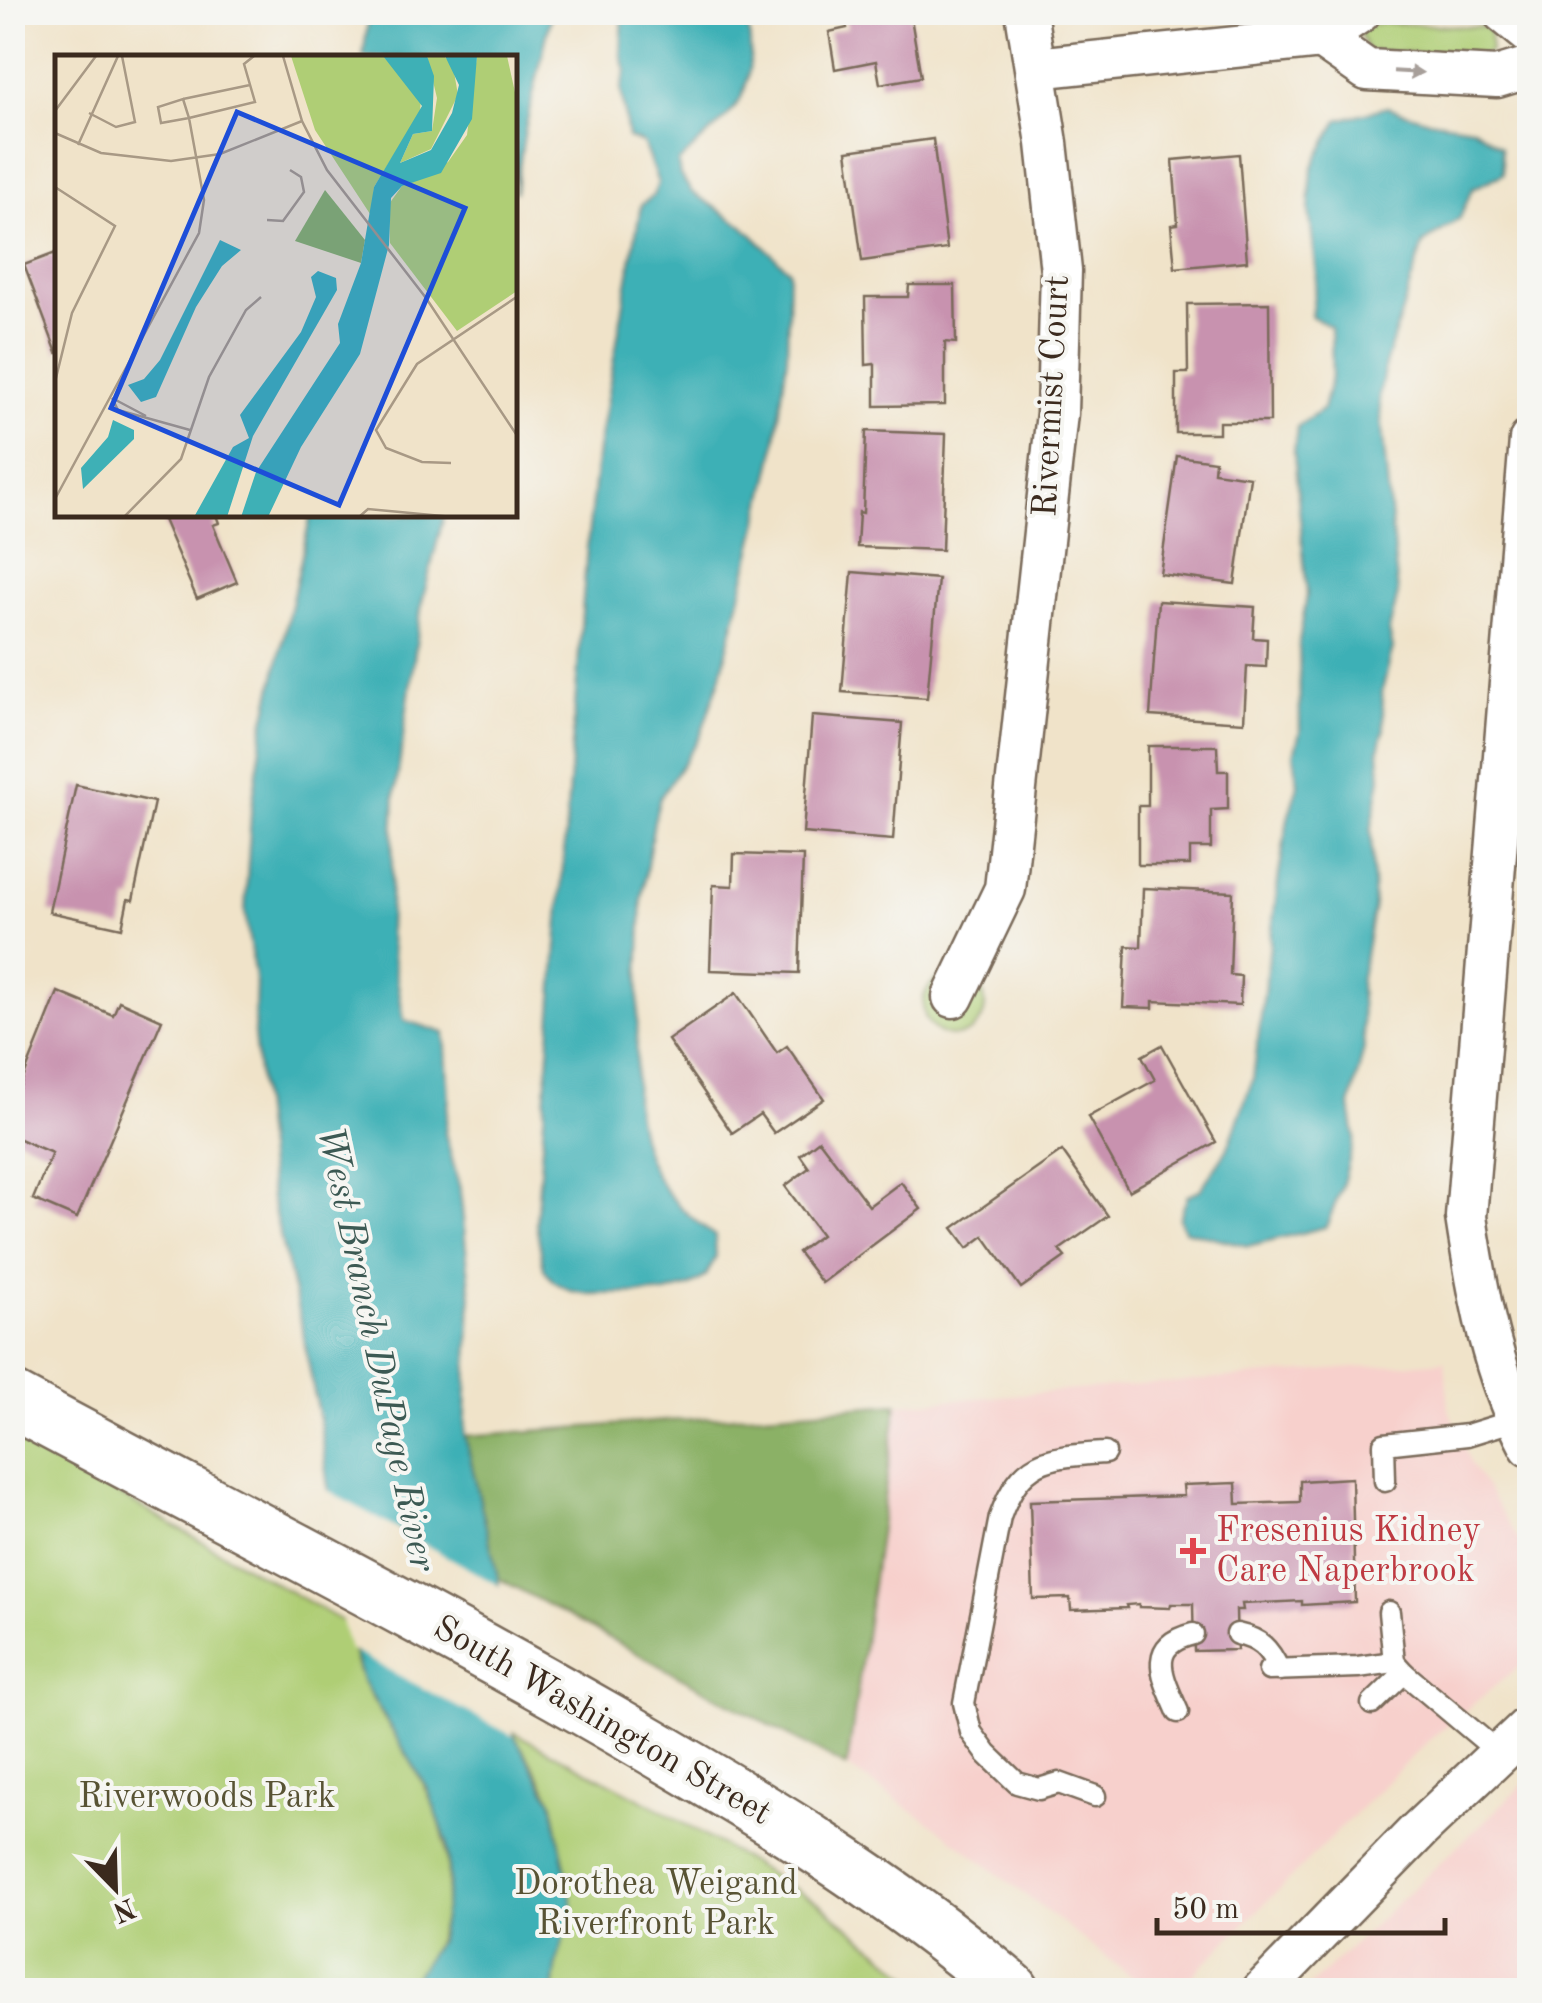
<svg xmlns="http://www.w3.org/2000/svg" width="1542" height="2003" font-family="'Old Standard TT',serif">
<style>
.built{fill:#f7d0cc}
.green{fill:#afce75;stroke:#757c4a;stroke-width:2.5}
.forest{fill:#8bb166;stroke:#636e42;stroke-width:2.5}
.water{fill:#3eb0b6;stroke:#3c6d6a;stroke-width:2.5}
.pier{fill:#f0e3c9}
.building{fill:#c892af}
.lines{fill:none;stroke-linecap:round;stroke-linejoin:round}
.lane-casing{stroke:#7a6b5a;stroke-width:25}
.street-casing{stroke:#7a6b5a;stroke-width:45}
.secondary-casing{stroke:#7a6b5a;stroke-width:60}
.lane{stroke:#fff;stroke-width:20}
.street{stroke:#fff;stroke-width:40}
.secondary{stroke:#fff;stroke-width:55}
.oneway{fill:#a79f9a}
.health-dot{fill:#e0444e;stroke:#f6f6f2;stroke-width:4}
.labels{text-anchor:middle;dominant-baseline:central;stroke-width:8;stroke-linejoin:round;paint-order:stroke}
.street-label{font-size:35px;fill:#3b2a1e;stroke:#f6f6f2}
.health-label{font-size:35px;fill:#be3a42;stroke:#f6f6f2;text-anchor:start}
.park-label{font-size:35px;fill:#585334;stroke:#f6f6f2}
.water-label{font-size:38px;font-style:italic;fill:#3c5953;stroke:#f6f6f2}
.inset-road{fill:none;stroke:#a89985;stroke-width:2.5}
.view{fill:#1d4ed8;fill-opacity:0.15;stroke:#1d4ed8;stroke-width:5}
.inset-edge{fill:none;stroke:#3b2a1e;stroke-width:5}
</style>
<rect width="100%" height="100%" fill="#f6f6f2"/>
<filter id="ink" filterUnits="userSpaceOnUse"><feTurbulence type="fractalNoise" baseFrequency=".01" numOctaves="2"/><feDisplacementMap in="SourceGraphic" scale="20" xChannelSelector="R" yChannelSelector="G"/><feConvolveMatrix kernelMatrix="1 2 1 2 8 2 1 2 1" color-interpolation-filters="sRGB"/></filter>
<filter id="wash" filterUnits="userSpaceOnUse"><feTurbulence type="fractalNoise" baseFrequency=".0048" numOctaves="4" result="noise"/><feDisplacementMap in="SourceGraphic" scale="40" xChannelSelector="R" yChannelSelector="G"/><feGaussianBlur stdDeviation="2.25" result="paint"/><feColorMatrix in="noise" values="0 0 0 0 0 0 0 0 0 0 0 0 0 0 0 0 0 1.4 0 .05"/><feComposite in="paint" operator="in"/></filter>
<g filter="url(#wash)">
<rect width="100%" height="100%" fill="#f0e3c9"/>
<g class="built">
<path d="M1445 1361 1449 1410 1471 1464 1529 1555V1658L1428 1741 1178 1990H1149L934 1825 847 1767 897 1404Z"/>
<path d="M1529 1779V1990H1305Z"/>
</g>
<g class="green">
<path d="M1384 23 1484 27 1489 31 1491 51 1481 56 1368 51 1359 32 1367 25Z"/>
<circle cx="954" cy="1005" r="31"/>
<path d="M12 1434 347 1624C352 1643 355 1667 364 1684 406 1761 461 1813 445 1908 439 1940 428 1966 406 1990H13Z"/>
<path d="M511 1731 654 1806 820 1904 928 1990H553C561 1939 566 1855 553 1805 546 1780 524 1753 511 1731Z"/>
</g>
<path class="forest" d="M897 1404 847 1767 498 1578 465 1436Z"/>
<g class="water">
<path d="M369 13H552L525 130 515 193V58L363 57Z"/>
<path d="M623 13H744C753 38 753 75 740 100 731 117 693 147 678 163L680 175 692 192 743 226 789 270 787 358 774 454 754 542 720 679 700 737 660 798 654 821 642 897 635 1100C642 1166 661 1197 715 1236L716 1256 706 1276 688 1287 666 1293 590 1294 571 1291 553 1281 544 1269 536 1224 587 546 598 449 641 205 653 196 658 183 643 143 628 138 621 89 626 71 621 53Z"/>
<path d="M1387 107 1429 120 1472 127 1501 147 1503 174 1472 189 1460 218 1423 244 1385 365 1379 396 1398 594 1389 631 1393 648 1382 691 1384 729 1379 750 1381 778 1371 831 1374 905 1360 983 1364 1048 1350 1106 1355 1138 1342 1187 1326 1227 1248 1246 1184 1230 1179 1219 1188 1195 1200 1190 1227 1150 1253 1079 1279 874 1288 818 1298 785 1294 754 1300 732 1299 641 1307 595 1294 453 1297 427 1323 409 1332 373 1331 327 1311 316 1317 275 1309 210 1312 168 1338 120Z"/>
<path d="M311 515H444L422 602 395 795 389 931 404 1020 445 1033 449 1098 445 1133 460 1189 471 1297 465 1436 498 1578 511 1730 552 1801 573 1908 557 1962 553 1990H406L439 1940 449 1883 447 1842 428 1789 362 1680 343 1608 320 1424 301 1323 271 1198 254 1034 256 985 245 912 251 813 264 725Z"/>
</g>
<path class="pier" d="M323 1488 503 1588 513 1736 349 1649 338 1609Z"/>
<g id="blocks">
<g class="building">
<path d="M844 12H910L921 77 880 84 876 61 835 69 829 32 847 28Z"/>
<path d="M933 139 947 249 862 261 847 151Z"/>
<path d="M1239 154 1247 261 1175 268 1171 225 1178 224 1173 160Z"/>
<path d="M58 252V353H57L24 265Z"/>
<path d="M909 285H955L956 343 945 342V405L875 406V364L866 365 865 297H908Z"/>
<path d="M1269 303 1270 422H1219V433H1176V373H1188L1187 304Z"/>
<path d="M866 431 946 434 942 550 857 547 859 512 863 513Z"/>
<path d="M1177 456 1215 461 1214 472 1250 477 1235 584 1160 574Z"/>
<path d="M161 515H216L219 523 213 525 237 582 197 599Z"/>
<path d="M852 572 938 579 927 698 842 692Z"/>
<path d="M1158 601 1255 607 1253 638 1267 639 1266 667 1247 666 1244 722 1150 716Z"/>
<path d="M812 716 902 723 893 840 803 833Z"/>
<path d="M1148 746H1217L1218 771H1228V809L1211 810V848H1190V865H1138V806H1148Z"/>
<path d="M76 785 154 802 133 900 128 899 122 928 49 912Z"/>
<path d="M734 854 803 856 799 973 710 970 713 885 733 886Z"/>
<path d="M1143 888 1233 892 1230 975 1241 976 1240 1005 1153 1001V1008L1123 1007 1126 946 1141 947Z"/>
<path d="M58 992 113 1015 119 1001 162 1020 77 1218 33 1199 52 1153 12 1136V1106Z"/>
<path d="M736 993 777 1053 787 1046 824 1099 774 1133 760 1114 732 1133 668 1040Z"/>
<path d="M1162 1045 1216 1142 1129 1191 1088 1117 1155 1080 1142 1056Z"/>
<path d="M819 1140 869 1206 901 1182 921 1209 822 1283 798 1252 821 1235 785 1186 809 1168 800 1155Z"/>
<path d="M1062 1151 1108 1216 1059 1250 1065 1257 1021 1288 984 1236 968 1248 953 1228Z"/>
<path d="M1352 1478 1355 1602 1302 1605V1601L1242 1604 1243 1610H1236L1237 1650 1194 1651 1193 1604H1171L1170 1608 1139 1607V1604L1126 1605 1127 1608 1071 1610 1070 1598 1033 1599 1030 1501 1184 1496 1183 1485 1236 1483 1237 1504 1300 1502V1481Z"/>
</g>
</g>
</g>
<g filter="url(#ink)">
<use href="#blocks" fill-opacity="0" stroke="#7a6b5a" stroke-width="2.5"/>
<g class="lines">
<g class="lane-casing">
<g id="lane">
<path d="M1385 1481 1384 1444 1467 1435 1516 1420"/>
<path d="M1389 1612 1394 1662"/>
<path d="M1237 1634C1260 1639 1269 1648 1279 1670"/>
<path d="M1269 1670 1358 1667 1394 1662 1404 1673"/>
<path d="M1372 1704 1404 1673 1498 1752"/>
<path d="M1178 1712C1164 1679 1144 1646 1193 1634"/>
<path d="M1095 1796 1059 1783 1039 1789 1017 1783 987 1754 971 1732 964 1703 1000 1517C1022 1457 1047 1457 1105 1453"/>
</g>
</g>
<g class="street-casing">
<g id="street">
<path d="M1503 12 1530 34"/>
<path d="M1321 38 1367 70 1497 77 1530 67"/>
<path d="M1036 68 1321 38 1360 12"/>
<path d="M1530 440 1466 1217C1478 1296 1492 1374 1530 1446"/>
<path d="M953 997 1005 889 1057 413 1061 271 1047 143 1026 12"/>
<path d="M1263 1990 1419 1830 1530 1725"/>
</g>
</g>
<g class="secondary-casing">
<path id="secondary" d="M12 1400C211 1507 412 1609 608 1721 752 1804 884 1881 1011 1990"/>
</g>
<use href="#lane" class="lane"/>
<use href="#street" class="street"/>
<use href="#secondary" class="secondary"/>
</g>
<defs><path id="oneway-solid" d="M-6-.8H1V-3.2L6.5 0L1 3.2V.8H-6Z" transform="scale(2.5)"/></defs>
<use class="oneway" href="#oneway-solid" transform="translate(1408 72) rotate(3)"/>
</g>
<path class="health-dot" d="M1188 1536h10v10h10v10h-10v10h-10v-10h-10v-10h10z"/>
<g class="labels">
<g class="street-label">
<text transform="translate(1052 396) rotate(-87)">Rivermist Court</text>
<text transform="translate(602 1721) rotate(30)">South Washington Street</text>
</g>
<g class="health-label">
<text x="1216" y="1531">Fresenius Kidney<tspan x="1216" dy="40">Care Naperbrook</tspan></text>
</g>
<g class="park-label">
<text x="207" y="1797">Riverwoods Park</text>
<text x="656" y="1884">Dorothea Weigand<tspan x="656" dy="40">Riverfront Park</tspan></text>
</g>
<g class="water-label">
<text transform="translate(375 1349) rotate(78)">West Branch DuPage River</text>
</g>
</g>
<g transform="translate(55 55)">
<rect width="462" height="462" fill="#f0e3c9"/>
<path d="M236 1H328L366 43 365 57 319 132 317 162 260 75ZM372 1H389L398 11 403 40 376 94 345 108 358 79 377 76 382 43ZM422 1H452L463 51 462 236 402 276 335 188 334 149 347 131 393 107 412 80Z" fill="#afce75"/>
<path d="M270 135 310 185 306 208 240 186Z" fill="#8bb166"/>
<path d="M328 1H372L379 21 377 76 358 79 345 108 376 95 397 58 404 30 390 1H422L417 64 386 118 347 131 336 143 334 190 305 299 246 392 213 462H186L201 417 285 288 283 269 306 208 319 132 367 51ZM165 185 186 195 167 211 141 252 101 342 86 347 73 330 89 324 105 305ZM263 216 281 223 282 235 198 381 172 462H139L178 392 194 383 185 360 246 277 261 242 256 222ZM58 365 79 375V384L28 434 26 413 53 382Z" fill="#3eb0b6"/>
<path class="inset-road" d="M228 1 247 66 272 115 371 243 463 382M128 44 134 63 106 68 103 52ZM128 44 195 30M0 56 41 1M34 58 61 72 80 67 67 1M0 78 46 98 116 106 165 99 247 66M23 90 63 1M0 132 60 171 17 258 0 327M212 165 228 166 249 137 246 122 235 115M57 343 63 355 135 375M57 343 91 361M396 408 367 407 331 393 321 375 362 309 463 241M0 444 144 178 149 145 134 63 200 47 189 9 199 1M69 462 126 404 154 322 191 255 206 242M304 462 313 454 398 462"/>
<path class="view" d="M182 57 410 153 284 450 56 353Z"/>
<rect width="462" height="462" class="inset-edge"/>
</g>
<rect width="1542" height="2003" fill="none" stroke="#f6f6f2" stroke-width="50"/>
<g transform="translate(115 1888) rotate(157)" stroke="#f6f6f2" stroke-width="8" paint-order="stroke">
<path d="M0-8L18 38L0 25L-18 38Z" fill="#3b2a1e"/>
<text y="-15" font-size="28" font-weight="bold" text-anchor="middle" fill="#3b2a1e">N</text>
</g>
<path d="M1157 1918v15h288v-15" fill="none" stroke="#3b2a1e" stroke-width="5"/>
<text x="1172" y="1918" font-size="30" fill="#3b2a1e" stroke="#f6f6f2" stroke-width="8" paint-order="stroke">50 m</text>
</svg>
